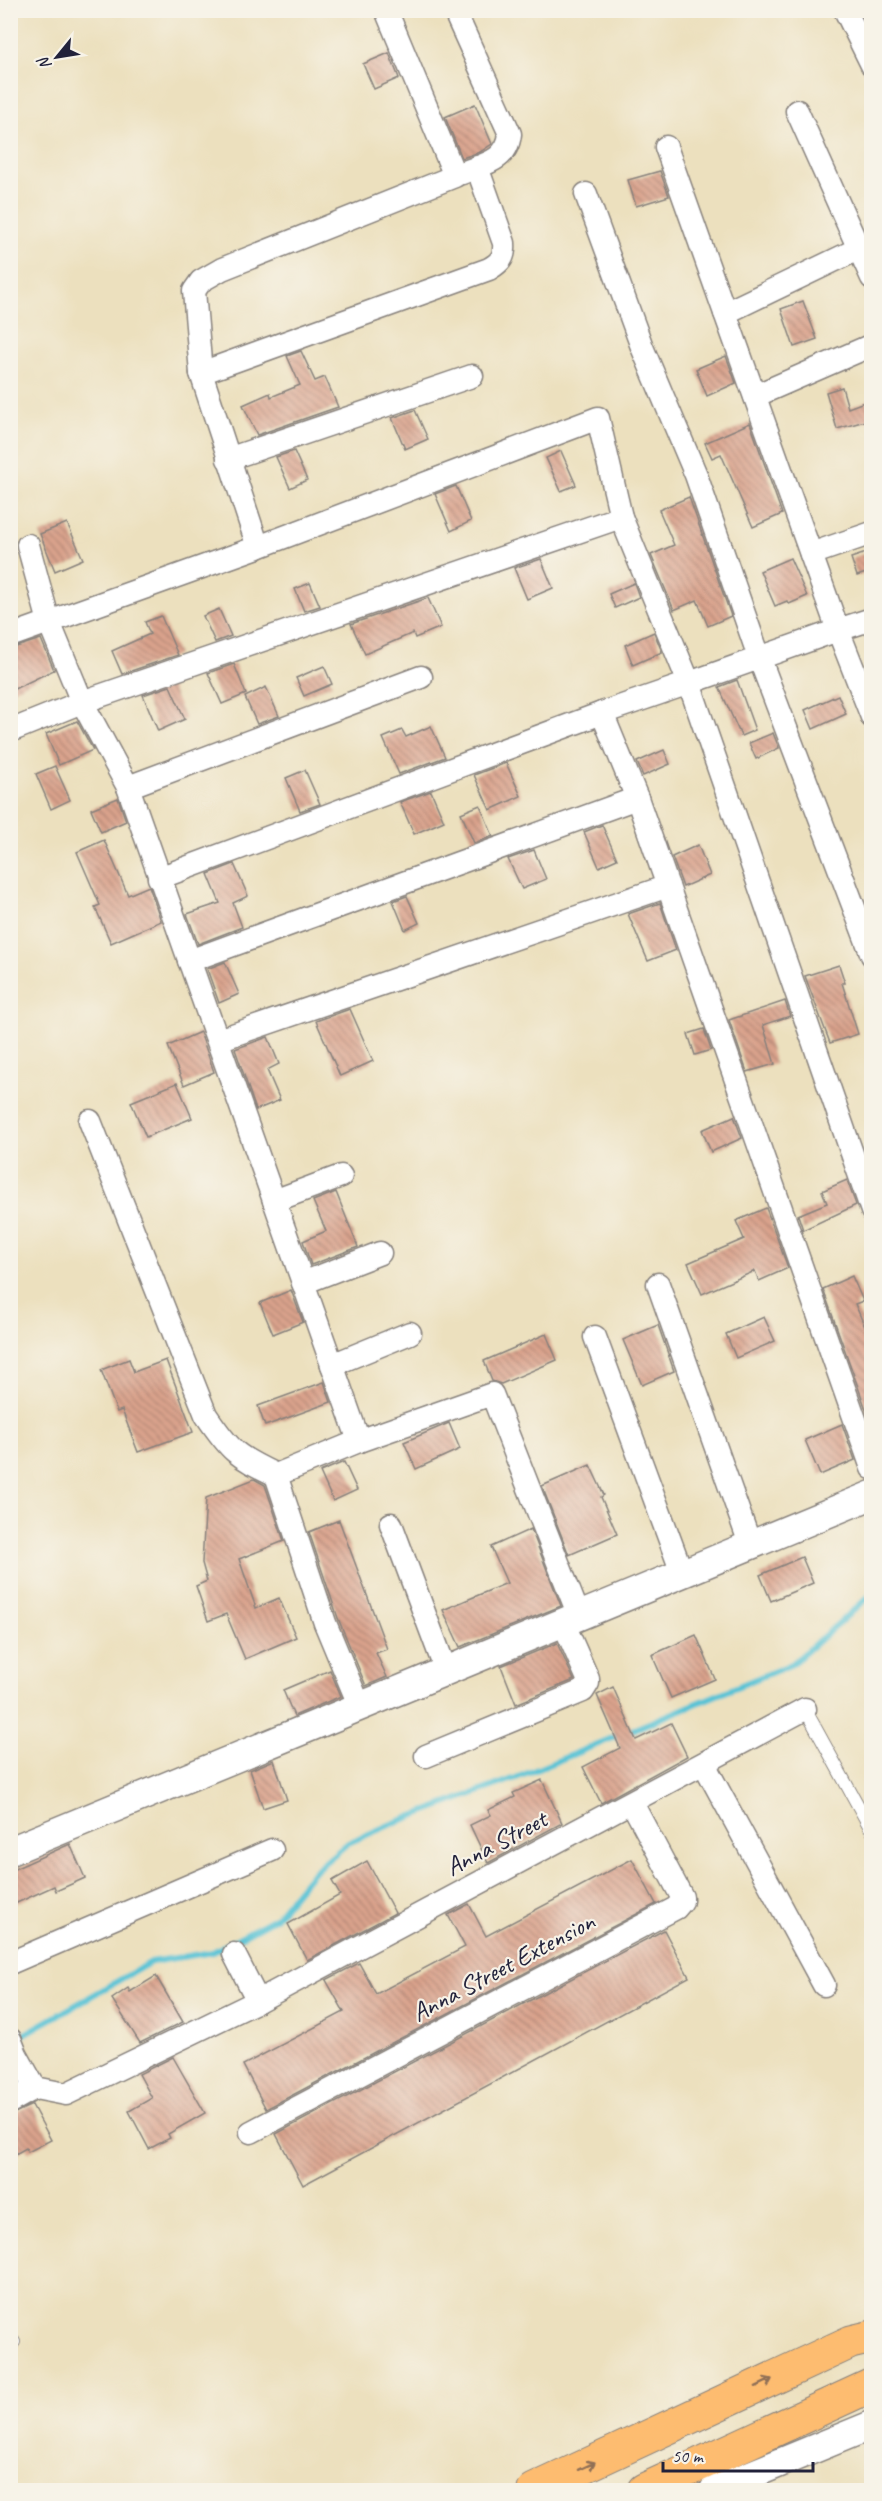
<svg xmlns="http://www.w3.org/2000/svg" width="882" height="2501" font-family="Caveat,sans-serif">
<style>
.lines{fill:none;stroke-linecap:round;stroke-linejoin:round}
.stream{stroke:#59c3d5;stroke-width:6}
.building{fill:url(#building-back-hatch)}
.service-casing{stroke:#87817c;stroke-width:14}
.minor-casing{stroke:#87817c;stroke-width:25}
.tertiary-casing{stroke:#87817c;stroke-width:31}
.trunk-casing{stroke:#87817c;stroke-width:35}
.service{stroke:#fff;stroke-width:12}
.minor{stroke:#fff;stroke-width:22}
.tertiary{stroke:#fff;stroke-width:28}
.trunk{stroke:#fdbc70;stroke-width:33}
.oneway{stroke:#906f56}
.labels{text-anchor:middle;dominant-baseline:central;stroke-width:4.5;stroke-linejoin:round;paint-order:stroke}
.street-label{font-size:26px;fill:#22223b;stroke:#f7f3e8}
</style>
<defs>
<pattern id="building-back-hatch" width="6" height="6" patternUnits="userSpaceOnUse" patternTransform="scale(1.5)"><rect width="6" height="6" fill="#daa38c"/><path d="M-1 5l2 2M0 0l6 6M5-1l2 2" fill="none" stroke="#b08474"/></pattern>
</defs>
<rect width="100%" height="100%" fill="#f7f3e8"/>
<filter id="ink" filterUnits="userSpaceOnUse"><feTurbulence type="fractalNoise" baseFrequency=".0167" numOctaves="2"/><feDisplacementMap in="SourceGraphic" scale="12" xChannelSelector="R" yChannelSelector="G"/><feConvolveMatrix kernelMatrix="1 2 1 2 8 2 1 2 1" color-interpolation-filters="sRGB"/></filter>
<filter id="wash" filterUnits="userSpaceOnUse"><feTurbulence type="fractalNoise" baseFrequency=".008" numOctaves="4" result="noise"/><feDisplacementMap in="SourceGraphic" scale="24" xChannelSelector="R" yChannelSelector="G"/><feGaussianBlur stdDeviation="1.35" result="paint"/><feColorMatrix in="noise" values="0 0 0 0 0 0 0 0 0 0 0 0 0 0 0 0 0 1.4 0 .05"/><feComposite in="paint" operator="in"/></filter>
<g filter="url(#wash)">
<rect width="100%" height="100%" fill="#ece0be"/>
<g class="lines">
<path class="stream" d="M16 2039 151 1962 213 1952 275 1918 312 1873 348 1843 394 1823 516 1778 792 1664 872 1594"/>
</g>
<g id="blocks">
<g class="building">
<path d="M389 53 399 78 374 89 363 64Z"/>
<path d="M475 104 492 144 480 152 462 158 445 117Z"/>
<path d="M660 171 669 196 636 206 628 180Z"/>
<path d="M803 301 817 339 794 347 781 309Z"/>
<path d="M301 351 315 381 325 377 338 407 257 435 243 405 270 393 271 397 300 385 287 356Z"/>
<path d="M726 356 736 383 707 396 696 369Z"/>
<path d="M842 387 848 408 872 399V419L837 429 826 392Z"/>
<path d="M415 410 428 439 405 449 392 418Z"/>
<path d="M750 423 782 514 753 527 721 454 712 458 705 443Z"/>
<path d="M294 451 307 480 290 488 276 457Z"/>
<path d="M561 451 576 485 561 491 546 458Z"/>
<path d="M456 486 471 521 451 531 435 494Z"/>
<path d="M689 497 731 616 708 626 697 600 674 610 651 555 674 545 659 510Z"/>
<path d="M67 523 83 559 55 571 40 534Z"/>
<path d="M872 551V571L857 576 851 558Z"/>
<path d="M790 558 807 596 789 604 787 601 775 606 760 571Z"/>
<path d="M541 559 553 588 527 599 514 568Z"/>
<path d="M310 583 320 606 304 611 295 589Z"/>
<path d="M634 583 639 597 615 608 609 594Z"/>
<path d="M428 598 441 627 415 638 413 633 365 654 351 624Z"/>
<path d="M219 609 231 636 215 642 203 616Z"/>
<path d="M161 616 178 655 122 674 112 651 150 634 145 622Z"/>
<path d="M654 632 662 652 633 665 625 645Z"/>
<path d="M41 639 54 670 10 691V649Z"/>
<path d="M234 664 246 694 222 704 208 673Z"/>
<path d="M324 666 332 684 304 696 296 678Z"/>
<path d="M737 680 755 730 741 736 719 687Z"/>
<path d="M170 686 185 719 158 731 143 695Z"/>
<path d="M266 687 279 716 257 724 245 697Z"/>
<path d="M838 695 846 714 813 729 805 710Z"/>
<path d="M77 721 93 750 59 765 46 734Z"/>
<path d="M431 726 445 757 399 774 383 738 402 730 406 737Z"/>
<path d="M773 733 779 748 756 759 749 743Z"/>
<path d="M664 750 670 764 643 776 637 762Z"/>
<path d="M506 763 521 796 490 810 474 775Z"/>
<path d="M55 766 70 800 51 809 36 774Z"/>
<path d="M305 770 320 804 300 811 286 778Z"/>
<path d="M431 791 444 821 414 834 400 802Z"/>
<path d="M118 798 126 821 101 832 91 809Z"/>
<path d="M480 805 493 836 474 843 461 813Z"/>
<path d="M602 825 617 859 599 867 584 832Z"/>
<path d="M104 840 128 895 149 886 161 921 111 943 95 907 100 905 77 852Z"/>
<path d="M698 845 710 875 683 887 672 857Z"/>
<path d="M534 850 546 879 522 889 508 859Z"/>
<path d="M234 864 248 896 233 903 242 927 198 944 187 914 220 903 208 874Z"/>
<path d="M407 896 419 923 405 930 393 901Z"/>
<path d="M660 903 676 950 648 961 628 914Z"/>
<path d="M225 962 239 994 219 1003 207 969Z"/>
<path d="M839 965 845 983H842L858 1034 830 1043 805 976Z"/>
<path d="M785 1001 790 1016 763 1025 775 1064 747 1072 729 1020Z"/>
<path d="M350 1009 373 1061 340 1076 316 1021Z"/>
<path d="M704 1029 711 1050 695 1055 688 1034Z"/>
<path d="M200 1032 214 1072 184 1085 168 1046Z"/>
<path d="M268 1037 279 1064 267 1070 280 1100 256 1110 235 1049Z"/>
<path d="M177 1083 192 1118 146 1137 131 1102Z"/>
<path d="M734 1116 742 1138 711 1152 702 1130Z"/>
<path d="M847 1180 856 1205 803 1230 798 1215 827 1203 822 1191Z"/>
<path d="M336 1192 358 1247 311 1265 303 1241 326 1231 313 1201Z"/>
<path d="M766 1208 788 1268 759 1281 755 1271 702 1294 688 1263 744 1239 736 1221Z"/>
<path d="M852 1276 863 1301 855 1304 872 1343V1426L823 1289Z"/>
<path d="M291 1290 303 1322 273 1334 260 1303Z"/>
<path d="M764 1317 775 1341 736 1358 726 1334Z"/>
<path d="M658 1325 674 1371 642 1385 623 1340Z"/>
<path d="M546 1334 557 1360 501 1384 492 1381 484 1361Z"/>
<path d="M129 1359 134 1372 166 1360 193 1432 138 1452 122 1410 117 1412 101 1370Z"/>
<path d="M324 1382 331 1402 265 1426 258 1406Z"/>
<path d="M449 1423 460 1449 416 1469 404 1442Z"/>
<path d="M842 1424 855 1460 820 1475 805 1440Z"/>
<path d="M344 1462 357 1490 333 1501 320 1472Z"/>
<path d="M590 1465 604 1495 601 1497 617 1534 569 1555 542 1486Z"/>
<path d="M254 1479 265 1485 284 1541 239 1559 256 1608 279 1598 296 1637 245 1659 226 1614 208 1621 196 1586 207 1581 202 1563 206 1498Z"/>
<path d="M339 1520 387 1649 376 1653 387 1677 366 1686 338 1618 309 1532Z"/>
<path d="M531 1529 561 1606 460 1647 443 1610 507 1583 491 1547Z"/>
<path d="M802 1557 813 1583 771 1601 760 1575Z"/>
<path d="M696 1635 715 1679 671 1698 652 1655Z"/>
<path d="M557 1643 574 1680 516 1704 501 1666Z"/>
<path d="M330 1670 341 1696 294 1716 283 1690Z"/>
<path d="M613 1687 636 1740 671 1723 687 1756 601 1803 583 1767 620 1748 597 1695Z"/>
<path d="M274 1760 287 1800 263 1808 250 1770Z"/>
<path d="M542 1780 562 1823 488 1863 470 1825 491 1815 488 1810 515 1797 513 1793Z"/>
<path d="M70 1844 85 1878 56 1891 54 1886 10 1906V1871Z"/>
<path d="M632 1859 656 1904 266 2109 243 2065 344 2012 326 1980 359 1963 376 1994 465 1947 448 1915 469 1904 486 1936Z"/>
<path d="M367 1861 395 1913 307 1960 288 1924 340 1895 332 1881Z"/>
<path d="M664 1930 689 1977 303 2185 276 2134Z"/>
<path d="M156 1976 183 2022 140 2043 112 1999 128 1988 130 1992Z"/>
<path d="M173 2057 205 2113 168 2134 170 2138 149 2149 129 2111 152 2098 139 2074Z"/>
<path d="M32 2105 51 2140 28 2152 26 2148 10 2157V2115Z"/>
</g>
</g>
</g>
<g filter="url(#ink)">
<use href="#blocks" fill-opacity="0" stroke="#87817c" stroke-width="1.5"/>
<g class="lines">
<g class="service-casing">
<g id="service">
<path d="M805 1709 872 1831"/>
<path d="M10 2343 14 2342"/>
</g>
</g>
<g class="minor-casing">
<g id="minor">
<path d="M454 10 510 134C507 161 484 164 462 173"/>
<path d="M845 10 872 65"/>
<path d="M797 111 872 278"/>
<path d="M666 147 725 313 858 249"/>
<path d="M586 194 642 347 696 475 759 657 872 955"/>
<path d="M725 313 838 630 872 619"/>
<path d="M201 373 489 269C501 262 505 257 504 243L477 167"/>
<path d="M755 396 872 345"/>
<path d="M228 459 472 376"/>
<path d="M258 547 201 373 194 291 201 281 222 269 455 176 386 10"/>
<path d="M811 554 872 533"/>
<path d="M10 636 49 622 28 545"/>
<path d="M872 717 838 630 689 683 872 1211"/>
<path d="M10 731 82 702 621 517"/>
<path d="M128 787 421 677"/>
<path d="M159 878 602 713"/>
<path d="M189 961 637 798"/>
<path d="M218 1040 668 886"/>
<path d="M90 1121 206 1415C231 1452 236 1456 276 1475"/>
<path d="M274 1201 341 1176"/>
<path d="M303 1283 380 1253"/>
<path d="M658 1284 750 1544"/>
<path d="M595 1337 682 1573"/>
<path d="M332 1365 410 1333"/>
<path d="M359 1441 128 787 82 702 49 622 258 547 598 418 621 517 689 683 602 713 637 798 872 1468"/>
<path d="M391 1524 446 1671"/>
<path d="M360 1707 325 1623 276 1475 359 1441 492 1394 579 1616"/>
<path d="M426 1756 583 1691 588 1683V1679L563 1622"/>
<path d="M704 1764 824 1985"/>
<path d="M234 1954 258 2001 805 1709"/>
<path d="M10 1963 272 1850"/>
<path d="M10 2039 16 2054 35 2088 66 2094 258 2001"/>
<path d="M10 2102 35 2088"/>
<path d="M251 2132 676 1908 682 1901V1897L632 1803"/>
</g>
</g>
<g class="tertiary-casing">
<g id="tertiary">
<path d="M10 1851 872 1495"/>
<path d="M714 2490 872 2425"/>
</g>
</g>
<g class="trunk-casing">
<g id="trunk">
<path d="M534 2490 851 2342 872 2337"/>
<path d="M644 2490 872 2385"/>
</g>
</g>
<use href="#service" class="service"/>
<use href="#minor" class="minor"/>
<use href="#tertiary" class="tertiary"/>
<use href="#trunk" class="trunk"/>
</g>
<defs><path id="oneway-shaft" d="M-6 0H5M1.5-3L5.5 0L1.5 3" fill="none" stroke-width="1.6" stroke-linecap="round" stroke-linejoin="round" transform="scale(1.5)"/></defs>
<g class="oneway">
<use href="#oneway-shaft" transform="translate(764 2383) rotate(-25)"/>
<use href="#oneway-shaft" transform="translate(587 2466) rotate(-25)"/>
</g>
</g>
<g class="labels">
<g class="street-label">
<text transform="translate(496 1843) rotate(-28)">Anna Street</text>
<text transform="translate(503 1967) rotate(-28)">Anna Street Extension</text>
</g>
</g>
<rect width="882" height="2501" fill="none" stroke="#f7f3e8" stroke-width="36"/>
<g transform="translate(57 57) rotate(240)" stroke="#f7f3e8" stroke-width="4.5" paint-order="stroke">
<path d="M0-4.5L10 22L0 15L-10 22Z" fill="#22223b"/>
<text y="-9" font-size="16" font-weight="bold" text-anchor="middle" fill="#22223b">N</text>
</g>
<path d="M663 2462v9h150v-9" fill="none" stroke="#22223b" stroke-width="3"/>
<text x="672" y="2462" font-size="18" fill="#22223b" stroke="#f7f3e8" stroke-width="4.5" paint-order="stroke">50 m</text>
</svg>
